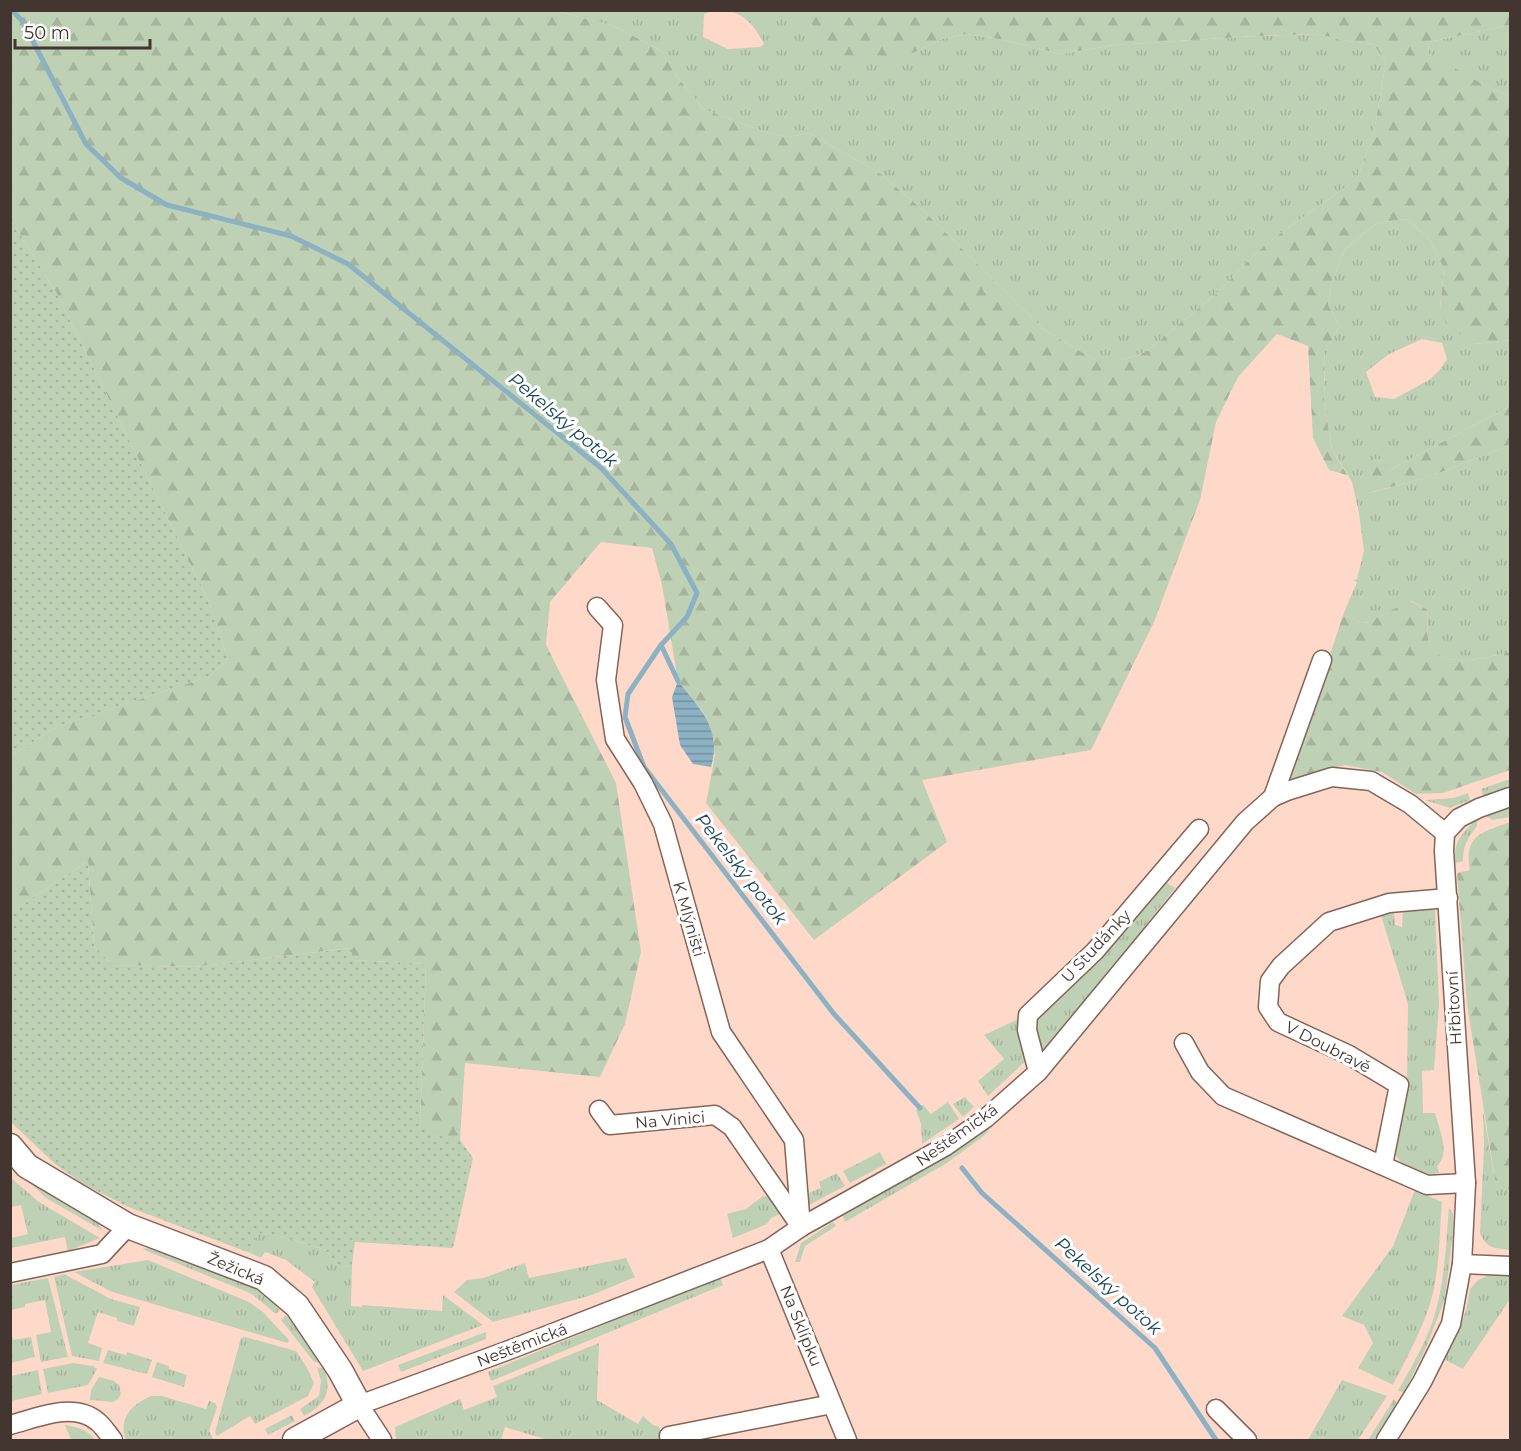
<svg xmlns="http://www.w3.org/2000/svg" width="1521" height="1451" font-family="Montserrat,sans-serif">
<style>
.grass{fill:url(#grass-tufts);fill-rule:evenodd}
.forest{fill:url(#forest-firs)}
.garden{fill:url(#garden-dots)}
.water{fill:url(#water-rules)}
.lines{fill:none;stroke-linecap:round;stroke-linejoin:round}
.stream{stroke:#8cb1c3;stroke-width:5}
.minor-casing{stroke:#846457;stroke-width:21}
.tertiary-casing{stroke:#846457;stroke-width:27}
.minor{stroke:#fff;stroke-width:18}
.tertiary{stroke:#fff;stroke-width:24}
.labels{text-anchor:middle;dominant-baseline:central;stroke-width:6;stroke-linejoin:round;paint-order:stroke}
.street-label{font-size:16px;fill:#43352f;stroke:#fff}
.water-label{font-size:18px;font-style:italic;fill:#15465b;stroke:#fff}
</style>
<defs>
<pattern id="grass-tufts" width="24" height="20" patternUnits="userSpaceOnUse" patternTransform="scale(1.5)"><rect width="24" height="20" fill="#bfd1b5"/><path d="M3 7l-1-3M5 7V3M7 7l1-3M15 17l-1-3M17 17v-4M19 17l1-3" fill="none" stroke="#a5b49c"/></pattern>
<pattern id="forest-firs" width="22" height="20" patternUnits="userSpaceOnUse" patternTransform="scale(1.5)"><rect width="22" height="20" fill="#bfd1b5"/><path d="M5 1l3.5 6h-7zM16 11l3.5 6h-7z" fill="#a5b49c"/></pattern>
<pattern id="garden-dots" width="8" height="8" patternUnits="userSpaceOnUse" patternTransform="scale(1.5)"><rect width="8" height="8" fill="#bfd1b5"/><path d="M2 2h.1M6 6h.1" fill="none" stroke="#a5b49c" stroke-width="1.8" stroke-linecap="round"/></pattern>
<pattern id="water-rules" width="6" height="5" patternUnits="userSpaceOnUse" patternTransform="scale(1.5)"><rect width="6" height="5" fill="#8cb1c3"/><path d="M0 2.5h6" fill="none" stroke="#74919f"/></pattern>
</defs>
<rect width="100%" height="100%" fill="#fed9ca"/>
<g class="grass">
<path d="M556 11H713L704 14 703 37 728 49 760 47 764 44C756 28 746 15 729 11H805L808 14 915 52 942 39 966 34 999 39 1061 54 1114 45 1257 36 1318 34 1346 41 1373 44 1386 62 1374 132 1357 179 1285 230 1257 252 1217 293 1146 352 1121 360H1095L1043 329 923 210 881 174 809 133 788 137 765 132 703 109 675 74 662 51 614 26Z"/>
<path d="M1510 25V96L1488 87 1428 54 1429 42Z"/>
<path d="M1406 219 1429 238 1444 269 1440 308 1474 344 1510 340V406L1388 471 1369 493 1429 477 1510 445V652C1487 657 1441 672 1429 642 1426 633 1428 618 1427 609L1411 601 1366 623 1343 615 1357 582 1353 580 1357 579 1364 551 1359 513 1352 482 1332 449 1324 402 1325 351 1340 326 1328 305 1332 282 1345 249 1377 223ZM1422 339 1442 343 1447 359 1439 371 1429 380 1394 399 1375 397 1366 372 1389 354Z"/>
<path d="M1510 779V786L1483 796 1481 789Z"/>
<path d="M1468 793 1470 800 1450 808 1425 800 1454 798Z"/>
<path d="M1510 808V817L1492 820 1487 816Z"/>
<path d="M1477 819V826C1468 838 1463 845 1463 861L1455 863C1454 839 1461 835 1477 819Z"/>
<path d="M1164 881 1175 888 1142 930 1144 932 1044 1050H1038L1033 1017Z"/>
<path d="M1435 909 1439 1005 1434 1070 1422 1071 1423 1113H1435C1439 1129 1451 1153 1437 1166L1439 1173C1420 1177 1404 1169 1394 1153L1407 1088 1408 1004 1380 912 1394 911 1395 925 1402 927 1403 910Z"/>
<path d="M1023 1017 1028 1059 988 1096 978 1081 1004 1059 984 1035Z"/>
<path d="M965 1097 974 1107 963 1117 953 1104Z"/>
<path d="M948 1102 959 1119 922 1144 921 1124 916 1110 923 1105 931 1114Z"/>
<path d="M1483 1110 1496 1186 1510 1190V1250C1494 1248 1487 1249 1480 1233L1484 1146Z"/>
<path d="M1004 1112 985 1135 947 1163 845 1222 843 1216 945 1156Z"/>
<path d="M880 1152 886 1164 850 1183 843 1171Z"/>
<path d="M11 1153 95 1219 103 1231 46 1198 11 1165Z"/>
<path d="M837 1173 845 1186 809 1205 805 1200 806 1194 821 1188 819 1182Z"/>
<path d="M10 1177 39 1202 100 1238 68 1251 65 1237 11 1248V1238L28 1234 21 1205 11 1207Z"/>
<path d="M1415 1190 1442 1202C1439 1235 1440 1272 1430 1304 1421 1332 1406 1359 1393 1385L1358 1368 1373 1343 1364 1325 1342 1316 1393 1246Z"/>
<path d="M763 1196 770 1197 780 1214 771 1218 767 1224 733 1238 727 1214 746 1209Z"/>
<path d="M1449 1207 1453 1214V1231L1445 1299 1425 1350 1404 1392 1398 1391C1411 1367 1426 1343 1434 1317 1445 1281 1446 1244 1449 1207Z"/>
<path d="M833 1222 836 1226 805 1246 800 1262H795L801 1243Z"/>
<path d="M269 1233 326 1250 340 1268 352 1265 351 1306 362 1307V1305L442 1311 443 1295 483 1325 363 1371 312 1287 315 1282 286 1260 265 1252 261 1258 250 1253 257 1234Z"/>
<path d="M150 1248 172 1253 248 1284 267 1295 280 1310 276 1314 252 1294 142 1249Z"/>
<path d="M626 1258 635 1277 592 1295 493 1322 454 1292 467 1280 483 1278 525 1263 529 1278Z"/>
<path d="M148 1260 249 1302 263 1312 289 1340 288 1343 112 1292 74 1272Z"/>
<path d="M64 1274 111 1299 140 1307 134 1326 117 1321V1318L98 1312 88 1343 102 1348 99 1361 72 1356 54 1277Z"/>
<path d="M1491 1274 1510 1276V1299L1463 1369 1445 1360 1466 1311 1470 1289 1478 1280Z"/>
<path d="M720 1277 723 1285 491 1381 488 1372Z"/>
<path d="M48 1278 68 1357 41 1362 36 1335 51 1332 45 1300 25 1304V1307L11 1310V1285Z"/>
<path d="M286 1315 321 1359 323 1363 314 1362 281 1320Z"/>
<path d="M486 1332V1339L401 1372 398 1365Z"/>
<path d="M12 1337 13 1340 31 1337 35 1357 11 1363Z"/>
<path d="M245 1337 296 1351 306 1366 314 1383 308 1396 255 1424 250 1416 217 1436 215 1432 241 1338Z"/>
<path d="M599 1343 597 1400 638 1424 643 1416 653 1425 659 1427 664 1440H548L505 1427 501 1440H396L395 1427 460 1399 464 1410 497 1397 493 1386Z"/>
<path d="M108 1350 126 1355 127 1352 152 1360 147 1374 103 1363Z"/>
<path d="M157 1362 169 1366V1369L187 1375 184 1387 152 1377Z"/>
<path d="M73 1363 93 1366 97 1369 88 1385 48 1393 43 1369Z"/>
<path d="M317 1367 325 1369C332 1393 325 1405 304 1416L300 1409 319 1396 321 1381Z"/>
<path d="M38 1370 42 1394 11 1401V1376Z"/>
<path d="M99 1377 114 1381 119 1385 121 1394 118 1399 113 1402 90 1400 91 1390Z"/>
<path d="M1342 1380 1387 1396 1358 1440H1308Z"/>
<path d="M151 1396H162L206 1409 209 1401 215 1403 217 1407 209 1431 214 1440H126C118 1418 131 1405 151 1396Z"/>
<path d="M1394 1399 1397 1403 1374 1440H1368Z"/>
<path d="M292 1415 295 1421 268 1435 265 1429Z"/>
<path d="M65 1425C77 1427 87 1429 95 1440H71Z"/>
</g>
<g class="forest">
<path d="M11 11H556L614 26 662 51 675 74 703 109 765 132 788 137 809 133 881 174 923 210 1043 329 1095 360H1121L1146 352 1217 293 1257 252 1285 230 1357 179 1374 132 1386 62 1373 44 1346 41 1318 34 1257 36 1114 45 1061 54 999 39 966 34 942 39 915 52 882 60 842 55 823 45 805 11H1510V25L1429 42 1428 53 1488 87 1510 96V340L1474 344 1446 323 1440 308 1444 269 1429 238 1406 219 1377 223 1345 249 1332 282 1328 305 1340 326 1325 351 1324 402 1332 449 1347 475 1329 470 1313 438 1308 346 1277 334 1238 377 1216 422 1200 500 1154 622 1091 750 922 780 947 842 814 940 706 803 715 755 702 711 678 681 662 585 652 548 601 542 550 602 546 645 616 783 641 952 625 1024 600 1077 465 1063 460 1140 420 1128 426 964 353 960 350 948 194 967 112 965 94 946 88 861 11 912V756L56 727 210 676 228 659 208 600 57 294 11 220Z"/>
<path d="M1510 406V445L1429 477 1368 493 1361 465 1378 458 1388 471Z"/>
<path d="M1410 601 1427 609C1428 618 1426 633 1429 642 1441 672 1487 657 1510 652V770L1443 793 1416 794 1382 772 1345 765 1285 780 1312 710 1343 615 1366 623Z"/>
<path d="M1510 822V1190L1496 1186 1467 1004 1457 873 1470 870C1463 835 1483 832 1510 822Z"/>
</g>
<g class="garden">
<path d="M11 220 57 294 208 600 228 659 210 676 56 727 11 756Z"/>
<path d="M88 861 94 946 112 965 194 967 351 948 353 960 426 964 420 1127 460 1140 473 1158 453 1248 355 1242 352 1265 340 1268 326 1250 269 1233 257 1234 250 1253 126 1206 82 1183 55 1164 11 1122V912Z"/>
</g>
<path class="water" d="M678 681C700 709 722 729 711 767L693 764 680 745 672 697Z"/>
<g class="lines">
<g class="stream">
<path d="M12 10 23 22 86 144 121 178 167 205 291 236 348 264 601 468 671 544 697 593 687 617 661 645 628 694 625 717 644 767 834 1014 920 1108"/>
<path d="M661 645 678 681"/>
<path d="M962 1168 982 1193 1155 1348 1216 1440"/>
</g>
<g class="minor-casing">
<g id="minor">
<path d="M597 607 613 625 606 680 615 739 643 783 663 824 721 1032 794 1140 801 1227"/>
<path d="M1273 797 1322 660"/>
<path d="M1445 833 1459 818 1479 808 1510 797"/>
<path d="M1184 1043 1200 1072 1223 1096 1427 1185 1466 1183"/>
<path d="M1038 1072 1027 1030 1028 1015 1095 951 1199 829"/>
<path d="M599 1110 610 1125 715 1115 732 1127 801 1227"/>
<path d="M1383 1165 1399 1085 1349 1055 1278 1022 1268 1007 1270 981 1281 966 1329 922 1389 903 1448 898"/>
<path d="M769 1249 847 1440"/>
<path d="M1462 1264 1510 1266"/>
<path d="M10 1273 102 1254 128 1226"/>
<path d="M1216 1409 1247 1440"/>
<path d="M10 1425C37 1418 74 1401 98 1422 104 1427 108 1434 113 1440"/>
<path d="M382 1440 359 1405 509 1350 769 1249 801 1227 946 1146 986 1118 1038 1072 1245 822 1273 797 1287 791 1332 777 1371 781 1410 804 1445 833"/>
<path d="M670 1440 669 1436 832 1404"/>
<path d="M1386 1440 1422 1382 1451 1324 1462 1264 1466 1183 1444 851 1445 833"/>
</g>
</g>
<g class="tertiary-casing">
<path id="tertiary" d="M10 1146 27 1166 128 1226 264 1278 297 1306 340 1370 359 1405 295 1440"/>
</g>
<use href="#minor" class="minor"/>
<use href="#tertiary" class="tertiary"/>
</g>
<g class="labels">
<g class="street-label">
<text transform="translate(689 919) rotate(74)">K Mlýništi</text>
<text transform="translate(1096 946) rotate(-47)">U Studánky</text>
<text transform="translate(1454 1008) rotate(-93)">Hřbitovní</text>
<text transform="translate(1328 1047) rotate(27)">V Doubravě</text>
<text transform="translate(670 1120) rotate(-5)">Na Vinici</text>
<text transform="translate(957 1135) rotate(-35)">Neštěmická</text>
<text transform="translate(236 1269) rotate(23)">Žežická</text>
<text transform="translate(801 1326) rotate(68)">Na Sklípku</text>
<text transform="translate(522 1345) rotate(-21)">Neštěmická</text>
</g>
<g class="water-label">
<text transform="translate(563 420) rotate(40)">Pekelský potok</text>
<text transform="translate(741 869) rotate(52)">Pekelský potok</text>
<text transform="translate(1108 1286) rotate(42)">Pekelský potok</text>
</g>
</g>
<rect width="1521" height="1451" fill="none" stroke="#43352f" stroke-width="24"/>
<path d="M15 39v9h135v-9" fill="none" stroke="#43352f" stroke-width="3"/>
<text x="24" y="39" font-size="18" fill="#43352f" stroke="#ffffff" stroke-width="4.5" paint-order="stroke">50 m</text>
</svg>
